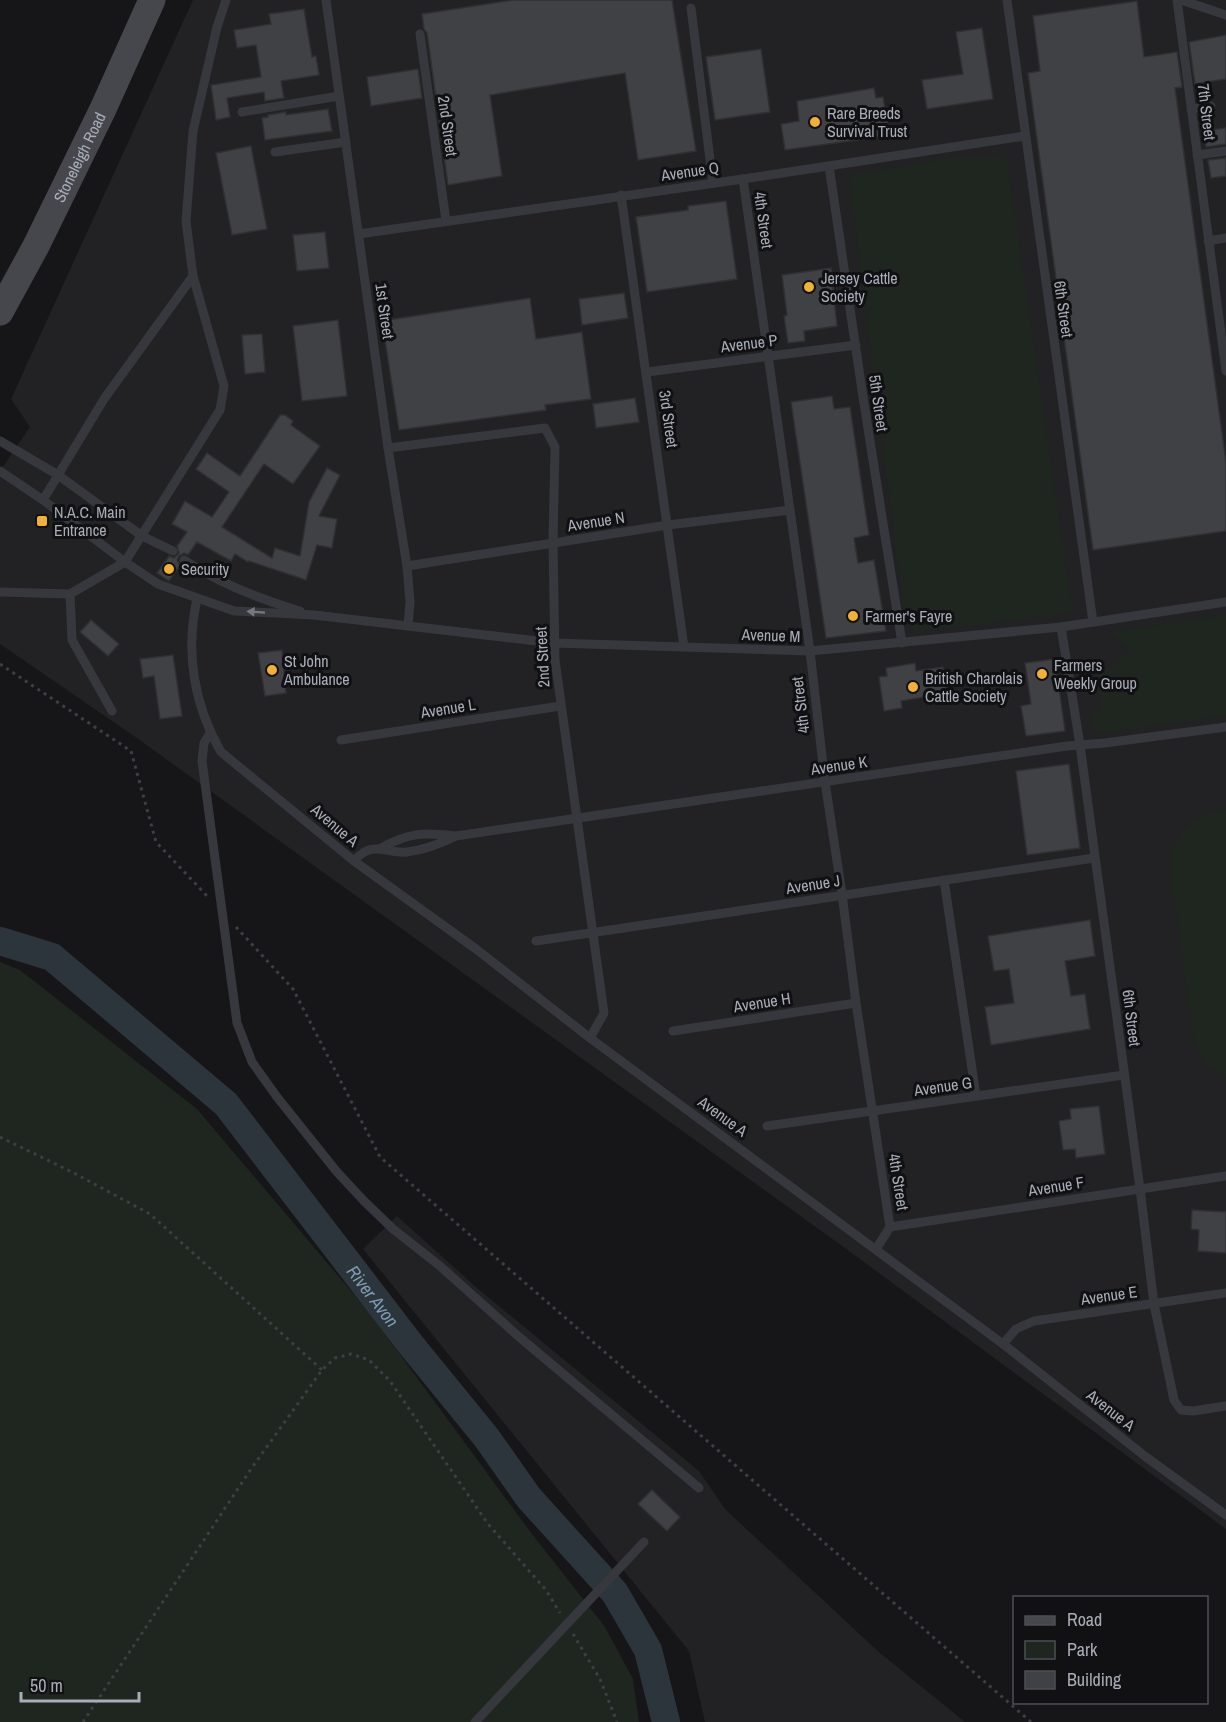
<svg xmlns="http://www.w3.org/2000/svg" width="1226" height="1722" font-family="'Archivo Narrow',sans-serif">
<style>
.built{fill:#222225}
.green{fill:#1e261f}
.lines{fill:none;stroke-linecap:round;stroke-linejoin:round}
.river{stroke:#2c353c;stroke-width:28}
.building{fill:#404145;stroke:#303034;stroke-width:1.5}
.path{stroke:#3d3f44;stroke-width:3;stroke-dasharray:3 4.5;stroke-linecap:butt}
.lane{stroke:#37383d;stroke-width:9}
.secondary{stroke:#45474d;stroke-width:27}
.oneway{fill:#757881}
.poi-dot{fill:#f2b134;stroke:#111113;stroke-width:2}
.labels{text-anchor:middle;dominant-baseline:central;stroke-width:6;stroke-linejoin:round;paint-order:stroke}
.street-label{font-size:16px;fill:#a8adb8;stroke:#111113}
.poi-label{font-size:16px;fill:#a8adb8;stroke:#111113;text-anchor:start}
.water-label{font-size:18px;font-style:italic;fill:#7f9bb3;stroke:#111113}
</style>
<rect width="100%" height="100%" fill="#161618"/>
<g class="built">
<path d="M193 0H1226V1529L845 1248 134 736 0 644V471L30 427 11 399Z"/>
<path d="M397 1216 477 1288 699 1471 725 1509 880 1653 965 1722H705L689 1651 363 1249Z"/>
</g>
<g class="green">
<path d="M950 158H1007L1073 613 917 633 908 623 902 601 849 175Z"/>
<path d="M1226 615V716L1114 732H1097L1093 727 1089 713 1101 711 1096 674 1108 672 1129 650 1110 632Z"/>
<path d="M1226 809V1079L1205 1063 1194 1042 1170 869C1174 836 1192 815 1226 809Z"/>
<path d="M0 962 20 970 197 1109 368 1311 529 1530 605 1627 633 1679 639 1722H0Z"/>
</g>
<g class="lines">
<path class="river" id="s1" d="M0 941 52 957 226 1104 411 1345 486 1437 529 1498 615 1593 648 1650 666 1722"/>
</g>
<g class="building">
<path d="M513 0H672L696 151 638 160 625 73 490 95 502 176 448 185 427 33 424 29 422 14Z"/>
<path d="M1137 1 1144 57 1177 52 1182 87 1175 88 1226 462V531L1093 550 1028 73 1040 71 1033 16Z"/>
<path d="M304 9 312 57 316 56 319 75 281 81 284 98 265 101 264 92 227 98 230 117 216 120 211 85 261 77 256 45 237 48 234 30 271 24 269 14Z"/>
<path d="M982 28 993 99 927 109 922 80 963 74 956 32Z"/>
<path d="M1226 35V79L1195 84 1189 42Z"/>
<path d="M761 49 770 112 715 120 706 57Z"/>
<path d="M418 69 422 98 371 106 367 77Z"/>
<path d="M874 88 876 98 883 97 888 127 884 128 885 136 785 150 781 124 799 121 797 101Z"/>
<path d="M328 109 332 131 265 140 262 118 268 117V115L286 112V115Z"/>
<path d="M1226 128V144L1206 147 1203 131Z"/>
<path d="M251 146 267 229 232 235 216 153Z"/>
<path d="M1226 158V176L1211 178 1208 160Z"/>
<path d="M726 201 737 279 647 292 636 217 688 210V206Z"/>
<path d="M325 232 329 268 297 271 293 235Z"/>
<path d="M831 268 837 326 804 331 805 341 788 343 784 316 787 315 782 275Z"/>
<path d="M624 293 628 318 582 325 579 299Z"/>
<path d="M530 298 536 339 582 332 591 399 545 405 546 410 399 430 382 321Z"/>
<path d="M338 320 347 396 302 401 293 326Z"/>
<path d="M262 334 265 372 245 374 242 335Z"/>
<path d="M832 396 834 409 850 407 869 535 854 538 858 563 874 560 886 631 826 638 791 402Z"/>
<path d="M635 398 639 422 596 428 593 404Z"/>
<path d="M280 415H285L293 421 291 425 320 446 293 484 264 464 222 527 272 558 275 548 300 556 309 502 327 468 340 475 319 516 337 519 332 548 317 545 306 580 249 561 248 562 235 554 231 561 197 542 188 555 184 553 179 556 177 560 180 565 169 581 157 573 169 556 174 558 179 553 177 546 187 532 172 524 185 501 212 517 229 492 196 469 207 453 240 476Z"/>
<path d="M91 620 119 644 108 656 80 632Z"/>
<path d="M282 650 286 693 265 696 258 653Z"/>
<path d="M173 655 182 716 160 719 154 676 143 678 140 659Z"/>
<path d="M1055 659 1065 731 1026 736 1021 706 1031 704 1025 663Z"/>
<path d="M915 663 916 671 943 667 949 701 931 704 930 696 901 701 902 708 884 711 879 677 887 676 886 668Z"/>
<path d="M1069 764 1080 848 1027 855 1016 771Z"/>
<path d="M1090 920 1095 956 1065 961 1071 996 1085 994 1090 1029 991 1045 985 1007 1014 1003 1009 969 994 971 988 936Z"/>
<path d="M1099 1106 1105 1154 1076 1158 1075 1149 1063 1150 1059 1121 1071 1119 1070 1109Z"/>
<path d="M1192 1210 1226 1212V1253L1198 1251 1199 1230 1191 1229Z"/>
<path d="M652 1490 680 1517 667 1531 638 1504Z"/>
</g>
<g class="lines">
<g class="path">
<path d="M0 664 131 751 156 842 207 896"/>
<path d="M236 927 293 989 380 1157 1031 1722"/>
<path d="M0 1137 72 1172 150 1214 322 1370"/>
<path d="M573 1634 600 1679 617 1722"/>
<path d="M83 1722 251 1469 322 1370 335 1358 351 1354 369 1360 390 1381 488 1524 546 1590 560 1613"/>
</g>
<g class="lane">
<path d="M326 0 388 448 407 566 410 602 408 626"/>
<path d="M1007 0 1093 622"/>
<path d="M1177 0 1226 371"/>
<path d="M1181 0 1226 15"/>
<path d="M691 8 713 183"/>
<path d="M420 34 446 221"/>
<path d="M1191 109 1211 106"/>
<path d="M242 112 339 96"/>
<path d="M275 152 346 142"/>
<path d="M1197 155 1226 151"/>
<path d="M829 166 863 397 902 643"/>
<path d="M743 179 810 651 825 782 842 894 856 1003 890 1227"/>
<path d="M621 195 684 647"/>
<path d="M359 234 743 179 1025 136"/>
<path d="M1208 241 1226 238"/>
<path d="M647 372 856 345"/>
<path d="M0 441 58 475 142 536 173 551"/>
<path d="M388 448 545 428 555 447 553 542 555 660 604 1013 590 1038"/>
<path d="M0 471 43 500 125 562 158 584 234 611 314 615 554 643 810 651 1061 627 1226 602"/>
<path d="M43 500 104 399 193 276"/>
<path d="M184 560C219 583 259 599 300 611"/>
<path d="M407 566 668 525 790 510"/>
<path d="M0 592 70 594"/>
<path d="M197 599C185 652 194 705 221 752L354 861 476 949 590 1038 1003 1344 1146 1457 1226 1515"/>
<path d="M1061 627 1080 745 1140 1189 1154 1304 1174 1400 1181 1410 1193 1411 1226 1406"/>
<path d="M112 711 72 640 70 594 125 562 220 410 224 386 193 276 186 221 193 131 217 27 226 0"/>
<path d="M210 733 204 743 202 761 237 1023 252 1062 277 1097 337 1172 364 1201 393 1229 440 1266 518 1336 699 1488"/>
<path d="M341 740 560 706"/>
<path d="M381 848C408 833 423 832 454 836"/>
<path d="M354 861C373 839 385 854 407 852 425 850 440 844 456 836L1067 746 1105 743 1226 727"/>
<path d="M944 880 976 1096"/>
<path d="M536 941 1094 858"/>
<path d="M673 1031 856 1003"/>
<path d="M767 1126 1124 1075"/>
<path d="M890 1227 1226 1176"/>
<path d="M876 1249 890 1227"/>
<path d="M1003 1344 1016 1329 1034 1321 1226 1293"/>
<path d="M475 1722 644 1542"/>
</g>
<path class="secondary" id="s2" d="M0 312 36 246 103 109 152 0"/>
</g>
<defs><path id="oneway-solid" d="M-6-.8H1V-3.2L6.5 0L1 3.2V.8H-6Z" transform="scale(1.5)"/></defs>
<use class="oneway" href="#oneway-solid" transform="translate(256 612) rotate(-176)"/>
<g class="poi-dot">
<circle cx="815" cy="122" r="6"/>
<circle cx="809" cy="287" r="6"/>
<rect x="36" y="515" width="12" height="12" rx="3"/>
<circle cx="169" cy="569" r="6"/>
<circle cx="853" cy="616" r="6"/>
<circle cx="272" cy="670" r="6"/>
<circle cx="1042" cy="674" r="6"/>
<circle cx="913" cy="687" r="6"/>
</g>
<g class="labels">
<g class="street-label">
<text transform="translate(1207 112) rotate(83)">7th Street</text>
<text transform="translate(448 126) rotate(82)">2nd Street</text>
<text stroke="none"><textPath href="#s2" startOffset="174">Stoneleigh Road</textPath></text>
<text transform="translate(690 171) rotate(-8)">Avenue Q</text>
<text transform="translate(764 220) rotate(82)">4th Street</text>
<text transform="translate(1064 309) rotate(82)">6th Street</text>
<text transform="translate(385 311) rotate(82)">1st Street</text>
<text transform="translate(749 343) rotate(-7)">Avenue P</text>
<text transform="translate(879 403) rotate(82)">5th Street</text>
<text transform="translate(669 419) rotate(82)">3rd Street</text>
<text transform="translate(596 521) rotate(-9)">Avenue N</text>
<text transform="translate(771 635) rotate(2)">Avenue M</text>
<text transform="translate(542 657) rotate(-93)">2nd Street</text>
<text transform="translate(800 705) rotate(-97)">4th Street</text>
<text transform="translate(448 708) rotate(-9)">Avenue L</text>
<text transform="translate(839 765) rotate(-8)">Avenue K</text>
<text transform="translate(335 825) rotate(40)">Avenue A</text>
<text transform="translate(813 884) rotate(-9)">Avenue J</text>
<text transform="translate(762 1002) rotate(-9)">Avenue H</text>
<text transform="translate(1132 1018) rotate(83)">6th Street</text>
<text transform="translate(943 1086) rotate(-8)">Avenue G</text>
<text transform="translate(723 1116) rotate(36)">Avenue A</text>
<text transform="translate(899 1182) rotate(81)">4th Street</text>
<text transform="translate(1056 1186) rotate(-9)">Avenue F</text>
<text transform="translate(1109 1295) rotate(-8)">Avenue E</text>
<text transform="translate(1111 1410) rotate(38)">Avenue A</text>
</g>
<g class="poi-label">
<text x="827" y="113">Rare Breeds<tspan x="827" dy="18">Survival Trust</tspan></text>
<text x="821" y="278">Jersey Cattle<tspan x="821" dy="18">Society</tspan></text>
<text x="54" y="512">N.A.C. Main<tspan x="54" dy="18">Entrance</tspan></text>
<text x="181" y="569">Security</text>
<text x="865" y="616">Farmer's Fayre</text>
<text x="284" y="661">St John<tspan x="284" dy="18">Ambulance</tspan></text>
<text x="1054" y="665">Farmers<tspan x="1054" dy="18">Weekly Group</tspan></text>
<text x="925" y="678">British Charolais<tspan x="925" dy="18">Cattle Society</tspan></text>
</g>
<g class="water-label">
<text stroke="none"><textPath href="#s1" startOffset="524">River Avon</textPath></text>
</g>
</g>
<rect x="1013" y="1596" width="195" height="108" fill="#111113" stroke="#4d4f55" stroke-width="1.5"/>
<rect x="1025" y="1616" width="30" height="9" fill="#45474d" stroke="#4d4f55" stroke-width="1.5"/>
<text x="1067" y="1626" font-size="18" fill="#a8adb8">Road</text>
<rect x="1025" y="1641" width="30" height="18" fill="#1e261f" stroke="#4d4f55" stroke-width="1.5"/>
<text x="1067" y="1656" font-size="18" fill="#a8adb8">Park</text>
<rect x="1025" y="1671" width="30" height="18" fill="#404145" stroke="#4d4f55" stroke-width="1.5"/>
<text x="1067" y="1686" font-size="18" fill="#a8adb8">Building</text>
<path d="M21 1692v9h118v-9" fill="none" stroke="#a8adb8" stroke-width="3"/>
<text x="30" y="1692" font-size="18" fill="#a8adb8" stroke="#111113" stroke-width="4.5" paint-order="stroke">50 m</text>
</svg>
